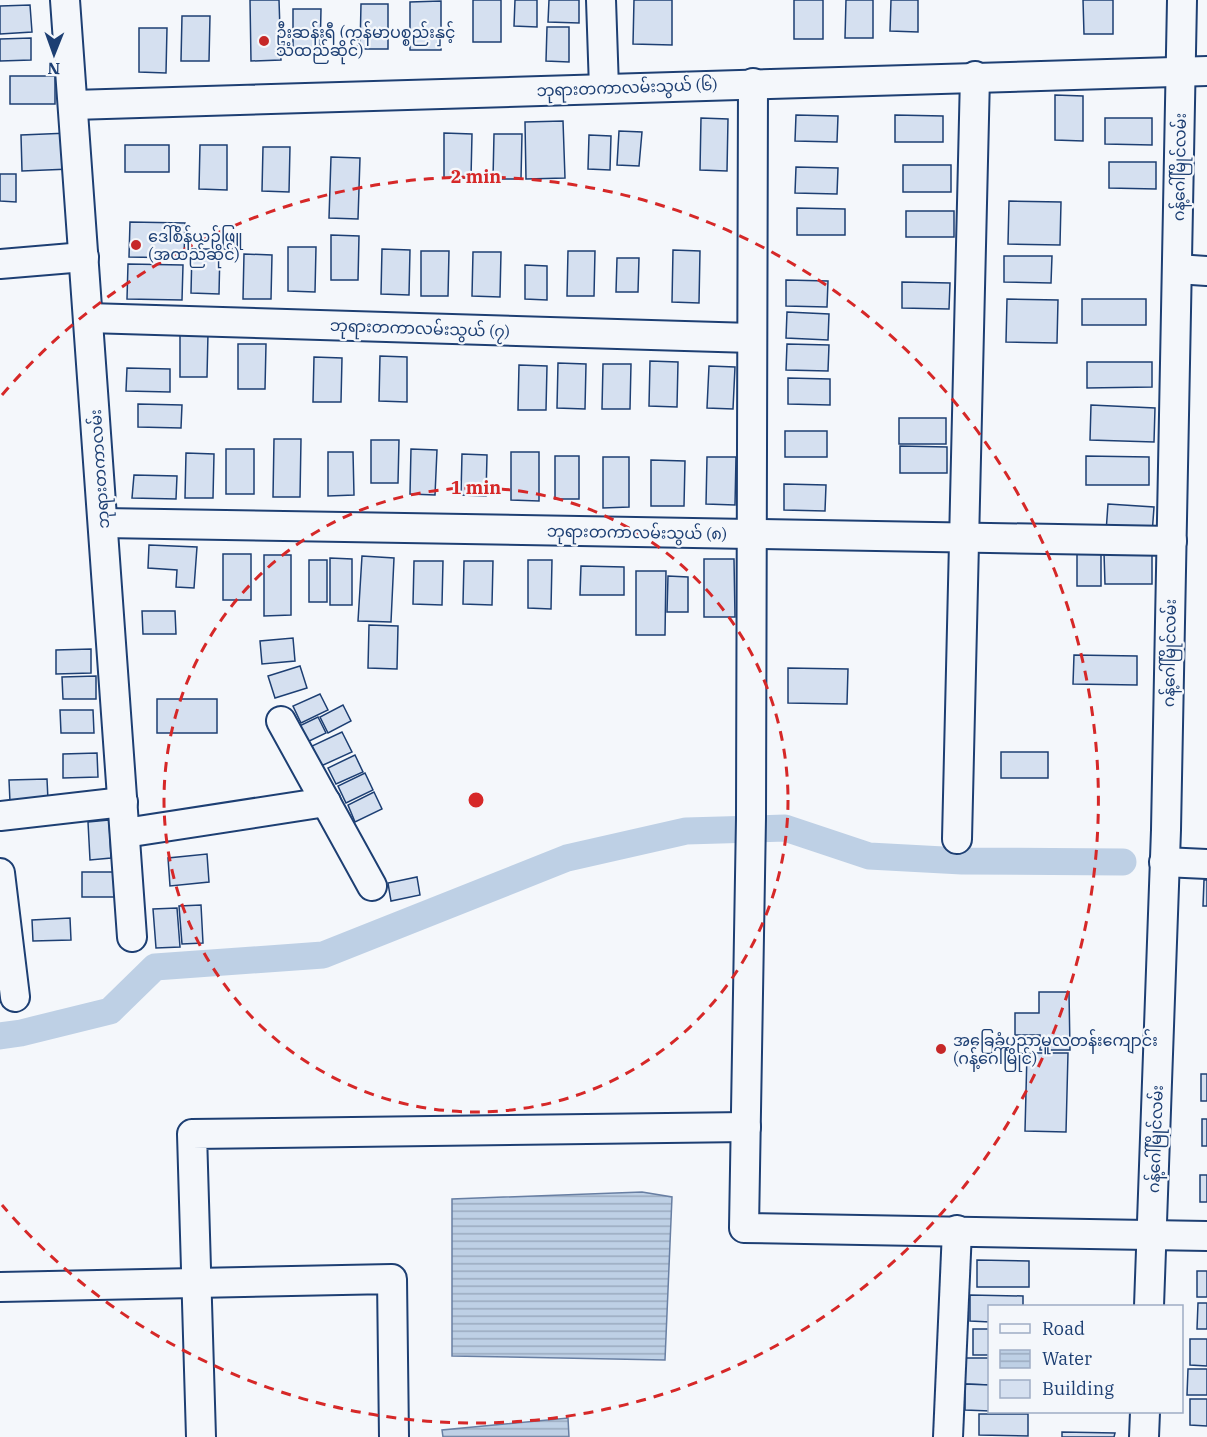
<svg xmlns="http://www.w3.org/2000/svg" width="1207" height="1437" font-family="'IBM Plex Serif','Noto Sans Myanmar',serif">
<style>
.water{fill:url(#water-rules);stroke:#687fa3;stroke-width:1.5}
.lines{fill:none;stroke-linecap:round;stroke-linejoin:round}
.canal{stroke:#bed0e5;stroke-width:27}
.building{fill:#d5e0f0;stroke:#1d3f73;stroke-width:1.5}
.minor-casing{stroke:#1d3f73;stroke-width:32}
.minor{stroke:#f4f7fb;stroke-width:28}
.ring{fill:none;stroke:#d62828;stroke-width:3;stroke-dasharray:10 8}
.poi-dot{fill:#c62828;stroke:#f4f7fb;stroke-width:2}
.labels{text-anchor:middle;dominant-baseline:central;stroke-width:4.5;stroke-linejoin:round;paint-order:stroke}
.poi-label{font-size:16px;fill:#1d3f73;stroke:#f4f7fb;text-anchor:start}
.street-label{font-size:16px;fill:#1d3f73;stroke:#f4f7fb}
.centre{fill:#d62828;stroke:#f4f7fb;stroke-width:3}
.ring-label{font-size:18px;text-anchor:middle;font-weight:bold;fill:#d62828;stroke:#f4f7fb;stroke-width:4.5;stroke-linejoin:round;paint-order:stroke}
</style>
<defs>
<pattern id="water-rules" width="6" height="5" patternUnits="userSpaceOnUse" patternTransform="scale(1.5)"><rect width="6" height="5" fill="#bed0e5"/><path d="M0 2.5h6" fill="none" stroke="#9aaabe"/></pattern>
</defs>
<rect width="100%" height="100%" fill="#f4f7fb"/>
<g class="water">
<path d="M642 1192 672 1197 665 1360 452 1356V1199Z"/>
<path d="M568 1418 569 1437H443L442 1430Z"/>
</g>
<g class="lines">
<path class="canal" d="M0 1036 21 1033 110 1011 155 967 323 955 567 858 686 831 785 828 869 856 962 861 1123 862"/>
</g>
<g class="building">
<path d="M250 0H279L281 60 251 61Z"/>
<rect x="473" y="0" width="28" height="42"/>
<path d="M515 0H537V27L514 26Z"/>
<path d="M549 0H579V23L548 22Z"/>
<path d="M634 0H672V45L633 44Z"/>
<rect x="794" y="0" width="29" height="39"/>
<path d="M846 0H873V38H845Z"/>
<path d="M891 0H918V32L890 31Z"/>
<path d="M1083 0H1113V34H1084Z"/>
<path d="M441 1V50H410V2Z"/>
<path d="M361 4H388V49H360Z"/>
<path d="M30 5 32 32 0 34V6Z"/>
<path d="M293 9H321L320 54H293Z"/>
<path d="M182 16H210L209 61H181Z"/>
<path d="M547 27H569V62L546 61Z"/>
<path d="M139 28H167L166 73 139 72Z"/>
<path d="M31 38V60L0 61V39Z"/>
<rect x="10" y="76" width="45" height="28"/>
<path d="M1055 95 1083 96V141L1055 140Z"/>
<path d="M796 115 838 116 837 142 795 141Z"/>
<path d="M895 115 943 116V142H895Z"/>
<path d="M701 118 728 119 727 171 700 170Z"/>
<path d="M1105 118H1152V145L1105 144Z"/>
<path d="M563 121 565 178 526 179 525 122Z"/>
<path d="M619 131 642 132 639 166 617 165Z"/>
<path d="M69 133 70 169 22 171 21 135Z"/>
<path d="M444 133 472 134 471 178H444Z"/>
<path d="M494 134H522L521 179H493Z"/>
<path d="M589 135 611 136 610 170 588 169Z"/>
<rect x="125" y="145" width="44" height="27"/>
<path d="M200 145H227V190L199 189Z"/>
<path d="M263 147H290L289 192 262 191Z"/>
<path d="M331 157 360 158 358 219 329 218Z"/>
<path d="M1109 162H1156V189L1109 188Z"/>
<rect x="903" y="165" width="48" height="27"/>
<path d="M796 167 838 168 837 194 795 193Z"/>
<path d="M0 174H16V202L0 201Z"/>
<path d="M1009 201 1061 202 1060 245 1008 244Z"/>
<path d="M797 208 845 209V235H797Z"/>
<rect x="906" y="211" width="48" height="26"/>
<path d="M130 222 185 223 184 258 129 257Z"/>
<path d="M331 235 359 236 358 280H331Z"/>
<path d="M288 247H316L315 292 288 291Z"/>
<path d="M192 249H220L219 294 191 293Z"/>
<path d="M382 249 410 250 409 295 381 294Z"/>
<path d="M673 250 700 251 699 303 672 302Z"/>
<path d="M421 251H449L448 296H421Z"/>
<path d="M568 251H595L594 296H567Z"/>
<path d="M473 252H501L500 297 472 296Z"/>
<path d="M244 254 272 255 271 299H243Z"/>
<path d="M1004 256H1052L1051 283 1004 282Z"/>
<path d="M617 258H639L638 292H616Z"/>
<path d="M128 264 183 265 182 300 127 299Z"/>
<path d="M525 265 547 266V300L525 299Z"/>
<path d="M786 280 828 281 827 307 786 306Z"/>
<path d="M902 282 950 283 949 309 902 308Z"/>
<path d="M1007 299 1058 300 1057 343 1006 342Z"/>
<rect x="1082" y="299" width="64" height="26"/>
<path d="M787 312 829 314 828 340 786 338Z"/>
<path d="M180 332 208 333 207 377H180Z"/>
<path d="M238 344H266L265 389H238Z"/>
<path d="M787 344 829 345 828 371 786 370Z"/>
<path d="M380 356 407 357V402L379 401Z"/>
<path d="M314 357 342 358 341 402H313Z"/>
<path d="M650 361 678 362 677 407 649 406Z"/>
<path d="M1087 362H1152V387L1087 388Z"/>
<path d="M558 363 586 364 585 409 557 408Z"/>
<path d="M603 364H631L630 409H602Z"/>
<path d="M519 365 547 366 546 410H518Z"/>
<path d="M709 366 735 367 733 409 707 408Z"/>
<path d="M127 368 170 369V392L126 391Z"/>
<path d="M788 378 830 379V405L788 404Z"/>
<path d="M138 404 182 405 181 428 138 427Z"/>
<path d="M1091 405 1155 408 1154 442 1090 440Z"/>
<rect x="899" y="418" width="47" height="26"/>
<rect x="785" y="431" width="42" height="26"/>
<path d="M274 439H301L300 497H273Z"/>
<path d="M371 440H399L398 483H371Z"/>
<path d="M900 446 947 447V473H900Z"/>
<rect x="226" y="449" width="28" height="45"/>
<path d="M411 449 437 450 435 495 410 494Z"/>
<path d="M328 452H353L354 495 328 496Z"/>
<path d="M511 452H539V501L511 500Z"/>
<path d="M186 453 214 454 213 498H185Z"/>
<path d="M462 454 487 455 486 496 461 495Z"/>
<rect x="555" y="456" width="24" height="43"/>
<path d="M1086 456 1149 457V485H1086Z"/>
<path d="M603 457H629V507L603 508Z"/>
<path d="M707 457H736L735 505 706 504Z"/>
<path d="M651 460 685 461 684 506H651Z"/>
<path d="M134 475 177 476 176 499 132 498Z"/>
<path d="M784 484 826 485 825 511 784 510Z"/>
<path d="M1108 504 1154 507 1152 535 1106 532Z"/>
<path d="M149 545 197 547 194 588 176 587 177 570 148 568Z"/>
<rect x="1077" y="550" width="24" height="36"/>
<path d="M1104 553H1152V584H1105Z"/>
<rect x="223" y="554" width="28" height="46"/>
<path d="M264 555H291V615L264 616Z"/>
<path d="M362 556 394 558 391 622 358 621Z"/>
<path d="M330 558 352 559V605H330Z"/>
<path d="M704 559H734L735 617H704Z"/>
<rect x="309" y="560" width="18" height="42"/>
<path d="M528 560H552L551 609 528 608Z"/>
<path d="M414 561H443L442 605 413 604Z"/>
<path d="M464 561H493L492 605 463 604Z"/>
<path d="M581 566 624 567V595H580Z"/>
<path d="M636 571H666L665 635H636Z"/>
<path d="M668 576 688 577V612H667Z"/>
<path d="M142 611H175L176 634H143Z"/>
<path d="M369 625 398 626 397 669 368 668Z"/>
<path d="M293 638 295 661 262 664 260 641Z"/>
<path d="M91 649V673L56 674V650Z"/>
<path d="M1074 655 1137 656V685L1073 684Z"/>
<path d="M300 666 307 688 275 698 268 676Z"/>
<path d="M788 668 848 669 847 704 788 703Z"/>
<path d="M96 676V699H63L62 677Z"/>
<path d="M320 694 328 710 301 723 293 706Z"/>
<rect x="157" y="699" width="60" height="34"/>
<path d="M343 705 351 721 328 733 320 717Z"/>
<path d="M60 710H93L94 733H61Z"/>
<path d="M318 717 326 733 299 746 291 730Z"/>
<path d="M342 732 352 752 321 766 312 746Z"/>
<rect x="1001" y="752" width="47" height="26"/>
<path d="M97 753 98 777 63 778V754Z"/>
<path d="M355 755 363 772 336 784 328 768Z"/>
<path d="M365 773 373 790 346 803 338 786Z"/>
<path d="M47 779 48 800 10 802 9 780Z"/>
<path d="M374 792 382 809 355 822 348 805Z"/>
<path d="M109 820 111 858 90 860 88 822Z"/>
<path d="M207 854 209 882 170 886 168 858Z"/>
<rect x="82" y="872" width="32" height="25"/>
<path d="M417 877 420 895 391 901 388 883Z"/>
<path d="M1204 880H1207V906H1203Z"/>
<path d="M201 905 203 943 182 944 179 906Z"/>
<path d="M177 908 180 947 156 948 153 909Z"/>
<path d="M70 918 71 940 33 941 32 920Z"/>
<path d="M1039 992H1069L1070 1050H1040V1035H1015V1013H1039Z"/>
<path d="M1027 1053H1068L1066 1132 1025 1131Z"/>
<rect x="1201" y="1074" width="6" height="27"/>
<rect x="1202" y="1119" width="5" height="27"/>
<rect x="1200" y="1175" width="7" height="27"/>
<path d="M977 1260 1029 1261V1287H977Z"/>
<rect x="1197" y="1271" width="10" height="26"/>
<path d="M970 1295 1023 1296V1306H990V1322L970 1321Z"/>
<path d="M1198 1303H1207V1329H1197Z"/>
<rect x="973" y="1329" width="17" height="26"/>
<path d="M1190 1339H1207V1366L1190 1365Z"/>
<path d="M964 1358H990V1385L963 1384Z"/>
<path d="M1188 1369H1207V1395H1187Z"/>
<path d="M965 1384 990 1385V1411L965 1410Z"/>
<path d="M1190 1399H1207V1426L1190 1425Z"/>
<path d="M979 1414H1028V1436L979 1435Z"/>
<path d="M1062 1432 1115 1433 1114 1437H1062Z"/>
</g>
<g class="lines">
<g class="minor-casing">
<g id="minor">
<path d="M65 0 132 937"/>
<path d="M601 0 604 88"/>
<path d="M753 83 751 818 744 1228 1207 1236"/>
<path d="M73 105 1207 71"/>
<path d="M0 264 84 257"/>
<path d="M1177 269 1207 271"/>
<path d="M88 318 752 338"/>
<path d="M103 523 1172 541"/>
<path d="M281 721 372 886"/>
<path d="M0 816 123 802"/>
<path d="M125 833 326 802"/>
<path d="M957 839 975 76"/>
<path d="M1164 862 1207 864"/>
<path d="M0 873 15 997"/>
<path d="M0 1287 392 1279 394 1437"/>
<path d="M1149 1306 1166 830 1182 0"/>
<path d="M201 1437 192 1134 746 1127"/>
<path d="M948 1437 957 1230"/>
<path d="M1144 1437 1145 1412"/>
</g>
</g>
<use href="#minor" class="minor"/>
</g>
<g class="ring">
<circle cx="476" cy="800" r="312"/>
<path d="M2 395A623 623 0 1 1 2 1205"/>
</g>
<g class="poi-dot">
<circle cx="264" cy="41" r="6"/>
<circle cx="136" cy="245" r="6"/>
<circle cx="941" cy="1049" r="6"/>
</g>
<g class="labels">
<g class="poi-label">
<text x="276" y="32">ဦးဆန်းရီ (ကုန်မာပစ္စည်းနှင့်<tspan x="276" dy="18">သံထည်ဆိုင်)</tspan></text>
<text x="148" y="236">ဒေါ်စိန်ယဉ်ဖြူ<tspan x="148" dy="18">(အထည်ဆိုင်)</tspan></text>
<text x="953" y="1040">အခြေခံပညာမူလတန်းကျောင်း<tspan x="953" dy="18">(ဂန့်ဂေါ်မြိုင်)</tspan></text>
</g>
<g class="street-label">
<text transform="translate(627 87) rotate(-2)">ဘုရားတကာလမ်းသွယ် (၆)</text>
<text transform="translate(1179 167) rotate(-89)">ဂန့်ဂေါ်မြိုင်လမ်း</text>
<text transform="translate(420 328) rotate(2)">ဘုရားတကာလမ်းသွယ် (၇)</text>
<text transform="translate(99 469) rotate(-94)">ဘုရားတကာလမ်း</text>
<text transform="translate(637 532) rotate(1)">ဘုရားတကာလမ်းသွယ် (၈)</text>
<text transform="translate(1169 653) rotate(-89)">ဂန့်ဂေါ်မြိုင်လမ်း</text>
<text transform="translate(1155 1139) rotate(-88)">ဂန့်ဂေါ်မြိုင်လမ်း</text>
</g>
</g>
<circle cx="476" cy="800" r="9" class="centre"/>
<g class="ring-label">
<text x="476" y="183">2 min</text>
<text x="476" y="494">1 min</text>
</g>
<rect x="988" y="1305" width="195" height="108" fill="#f4f7fb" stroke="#9eadc5" stroke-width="1.5"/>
<rect x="1000" y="1324" width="30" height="9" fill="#f4f7fb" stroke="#9eadc5" stroke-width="1.5"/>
<text x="1042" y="1335" font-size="18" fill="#1d3f73">Road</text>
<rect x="1000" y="1350" width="30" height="18" fill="url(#water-rules)" stroke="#9eadc5" stroke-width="1.5"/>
<text x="1042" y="1365" font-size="18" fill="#1d3f73">Water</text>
<rect x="1000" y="1380" width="30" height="18" fill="#d5e0f0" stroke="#9eadc5" stroke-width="1.5"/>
<text x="1042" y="1395" font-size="18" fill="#1d3f73">Building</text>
<g transform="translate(54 54) rotate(181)" stroke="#f4f7fb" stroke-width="4.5" paint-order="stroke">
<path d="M0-4.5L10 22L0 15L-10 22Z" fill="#1d3f73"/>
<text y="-9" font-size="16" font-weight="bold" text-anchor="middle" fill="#1d3f73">N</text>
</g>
</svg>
